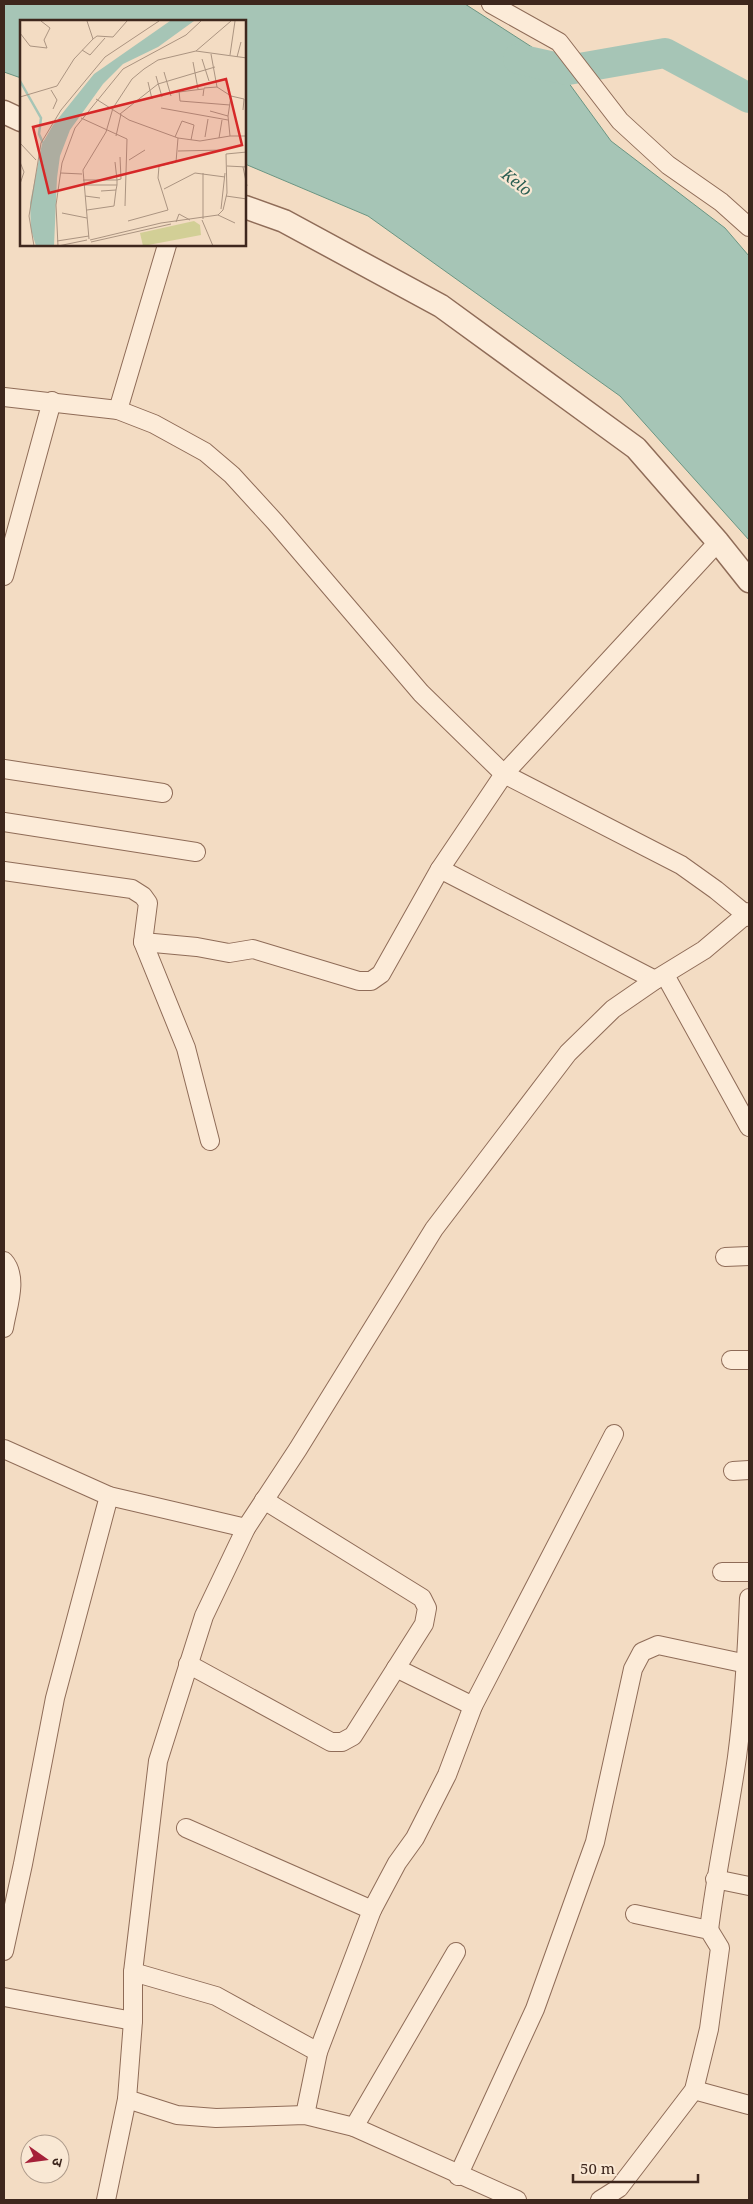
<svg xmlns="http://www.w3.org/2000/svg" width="753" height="2204" font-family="'Noto Serif','Noto Sans Devanagari',serif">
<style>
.water{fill:#a6c5b6;stroke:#6b9583}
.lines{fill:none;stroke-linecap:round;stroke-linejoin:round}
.river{stroke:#a6c5b6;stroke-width:30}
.minor-casing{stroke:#8f6c58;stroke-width:20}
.tertiary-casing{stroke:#8f6c58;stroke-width:25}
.minor{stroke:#fcebd8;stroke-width:18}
.tertiary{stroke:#fcebd8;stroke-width:22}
.labels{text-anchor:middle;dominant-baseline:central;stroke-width:4.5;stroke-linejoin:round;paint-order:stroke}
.water-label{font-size:16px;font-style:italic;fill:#2b5f53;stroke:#f9e8d4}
.inset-river{fill:none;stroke:#a6c5b6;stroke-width:2.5}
.inset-road{fill:none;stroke:#ab9481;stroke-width:1}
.view{fill:#d62828;fill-opacity:0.15;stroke:#d62828;stroke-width:2.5}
.inset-edge{fill:none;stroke:#3e271d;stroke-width:2.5}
</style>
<rect width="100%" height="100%" fill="#f3dcc3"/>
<path class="water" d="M4 4H465L552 60 611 141 725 228 749 256V540L620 396 368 216 245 164V21H21V78L4 72Z"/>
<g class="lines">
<path class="river" d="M518 59 568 70 665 53 749 98"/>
<g class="minor-casing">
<g id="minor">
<path d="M491 4 559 42 620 121 668 165 721 202 749 227"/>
<path d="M4 397 118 410 154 424 205 452 232 475 275 522 421 693 504 774 681 865 716 890 749 917"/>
<path d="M118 410 167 245"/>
<path d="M4 576 52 401"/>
<path d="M4 769 163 793"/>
<path d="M4 822 196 852"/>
<path d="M440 869 655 980"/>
<path d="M4 871 132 889 143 896 148 903 143 942 197 947 229 953 253 949 359 981H371L381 974 440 869 504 774 718 542"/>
<path d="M143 942 186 1048 210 1141"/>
<path d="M665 975 749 1127"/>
<path d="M725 1257 749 1256"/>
<path d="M4 1261C19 1278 7 1308 4 1328"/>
<path d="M731 1360H749"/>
<path d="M4 1449 109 1496 246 1528"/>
<path d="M733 1471 749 1470"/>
<path d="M722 1572H749"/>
<path d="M188 1664 331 1742H342L353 1736 424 1624 427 1608 422 1598 264 1500"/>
<path d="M396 1668 473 1706"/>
<path d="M186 1828 372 1910"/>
<path d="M715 1879 749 1886"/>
<path d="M709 1930C716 1872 729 1815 737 1757 744 1704 747 1651 749 1598"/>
<path d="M4 1951 23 1864 55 1698 109 1496"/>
<path d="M133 1972 216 1996 318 2052"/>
<path d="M4 1997 133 2021"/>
<path d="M694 2090 749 2105"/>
<path d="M305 2115 318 2052 372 1910 397 1863 415 1838 447 1775 473 1706 614 1434"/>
<path d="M354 2127 456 1952"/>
<path d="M458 2176 535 2009 595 1842 633 1669 642 1652 658 1645 747 1664"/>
<path d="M106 2200 127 2099"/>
<path d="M517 2200 354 2127 305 2115 216 2118 177 2115 127 2099 133 2021V1972L158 1761 204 1616 246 1528 298 1449 434 1229 568 1053 613 1009 655 980 704 950 749 912"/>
<path d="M600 2200 619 2188 694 2090 709 2029 720 1948 709 1930 635 1914"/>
</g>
</g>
<g class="tertiary-casing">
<g id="tertiary">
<path d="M4 112 21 120"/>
<path d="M245 207 284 221 441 306 636 448 718 542 749 581"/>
</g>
</g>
<use href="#minor" class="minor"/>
<use href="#tertiary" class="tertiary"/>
</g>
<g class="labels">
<g class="water-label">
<text transform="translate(517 182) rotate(38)">Kelo</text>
</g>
</g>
<g transform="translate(20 20)">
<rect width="226" height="226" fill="#f3dcc3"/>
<path d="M174 201 180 205 181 215 123 226 120 213Z" fill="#d2cf96"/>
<path d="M150 1H174L138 27 103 44 83 64 50 110 40 136 37 158 34 226H16L11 210 10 183 22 124 33 105 74 54Z" fill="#a6c5b6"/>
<path class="inset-river" d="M0 61 21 98 19 114 23 123"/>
<path class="inset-road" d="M67 1 73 19M0 13 10 26 27 28 24 20 30 8 21 1M62 30 70 35 85 18M176 31 227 38M191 34 197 67M210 35 215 1M217 37 221 22M182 39 189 61M173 42 178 69M144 52 151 76M136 56 142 77M128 62 132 79M31 70 37 80 33 89M159 71 160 81 210 85M151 73 183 69M211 76 224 79 223 90M0 77 37 66 54 39 73 19 77 16 93 17 107 1M76 79 109 100 158 118 180 121 210 116 208 96 211 76 197 67 184 68 183 76M141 88 208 100M190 91 208 96M100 94 138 64 195 47M61 98 107 119 105 186M96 116 101 94M210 116H227M155 117 162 101 174 105 171 120M185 117 188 99M199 118 202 100M0 123 16 140M158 131 204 130M109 140 125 130M0 142 4 152 0 164M207 146 227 147M223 147 227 166M41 153 62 154M183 153V199M63 160H97L95 142M64 165H97V160L101 159 100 137M144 169 175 153 205 157M81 171 96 170 97 165M65 176 80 178M206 176 227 179M201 189 205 153M67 190 94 186 96 170M42 193 67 198M198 195 215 203M182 200 193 226M108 201 148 190 138 158 139 146 156 142 158 118M156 202 159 194 170 200M69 219 63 150 86 112 93 88 112 59 124 49 138 40 176 31 211 1M70 220 141 203 198 195 203 190 207 173 206 134 227 132M37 221 69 216M71 222 151 204M14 226 9 196 21 123 41 90 85 37 139 1M38 226 36 185 42 143 55 108 103 49 166 15 181 1M38 226 67 220"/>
<path class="view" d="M206 59 222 125 29 173 13 107Z"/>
<rect width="226" height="226" class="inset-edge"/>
</g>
<rect width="753" height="2204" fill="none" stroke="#3e271d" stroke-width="10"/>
<g transform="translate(45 2159) rotate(104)"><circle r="24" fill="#f9e8d4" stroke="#ae9b8b"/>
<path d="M0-4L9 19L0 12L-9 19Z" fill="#a52139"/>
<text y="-8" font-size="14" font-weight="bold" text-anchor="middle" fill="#3e271d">उ</text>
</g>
<path d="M573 2174v8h125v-8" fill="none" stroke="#3e271d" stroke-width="2.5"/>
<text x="580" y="2174" font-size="15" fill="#3e271d" stroke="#f9e8d4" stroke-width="4" paint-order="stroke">50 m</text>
</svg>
